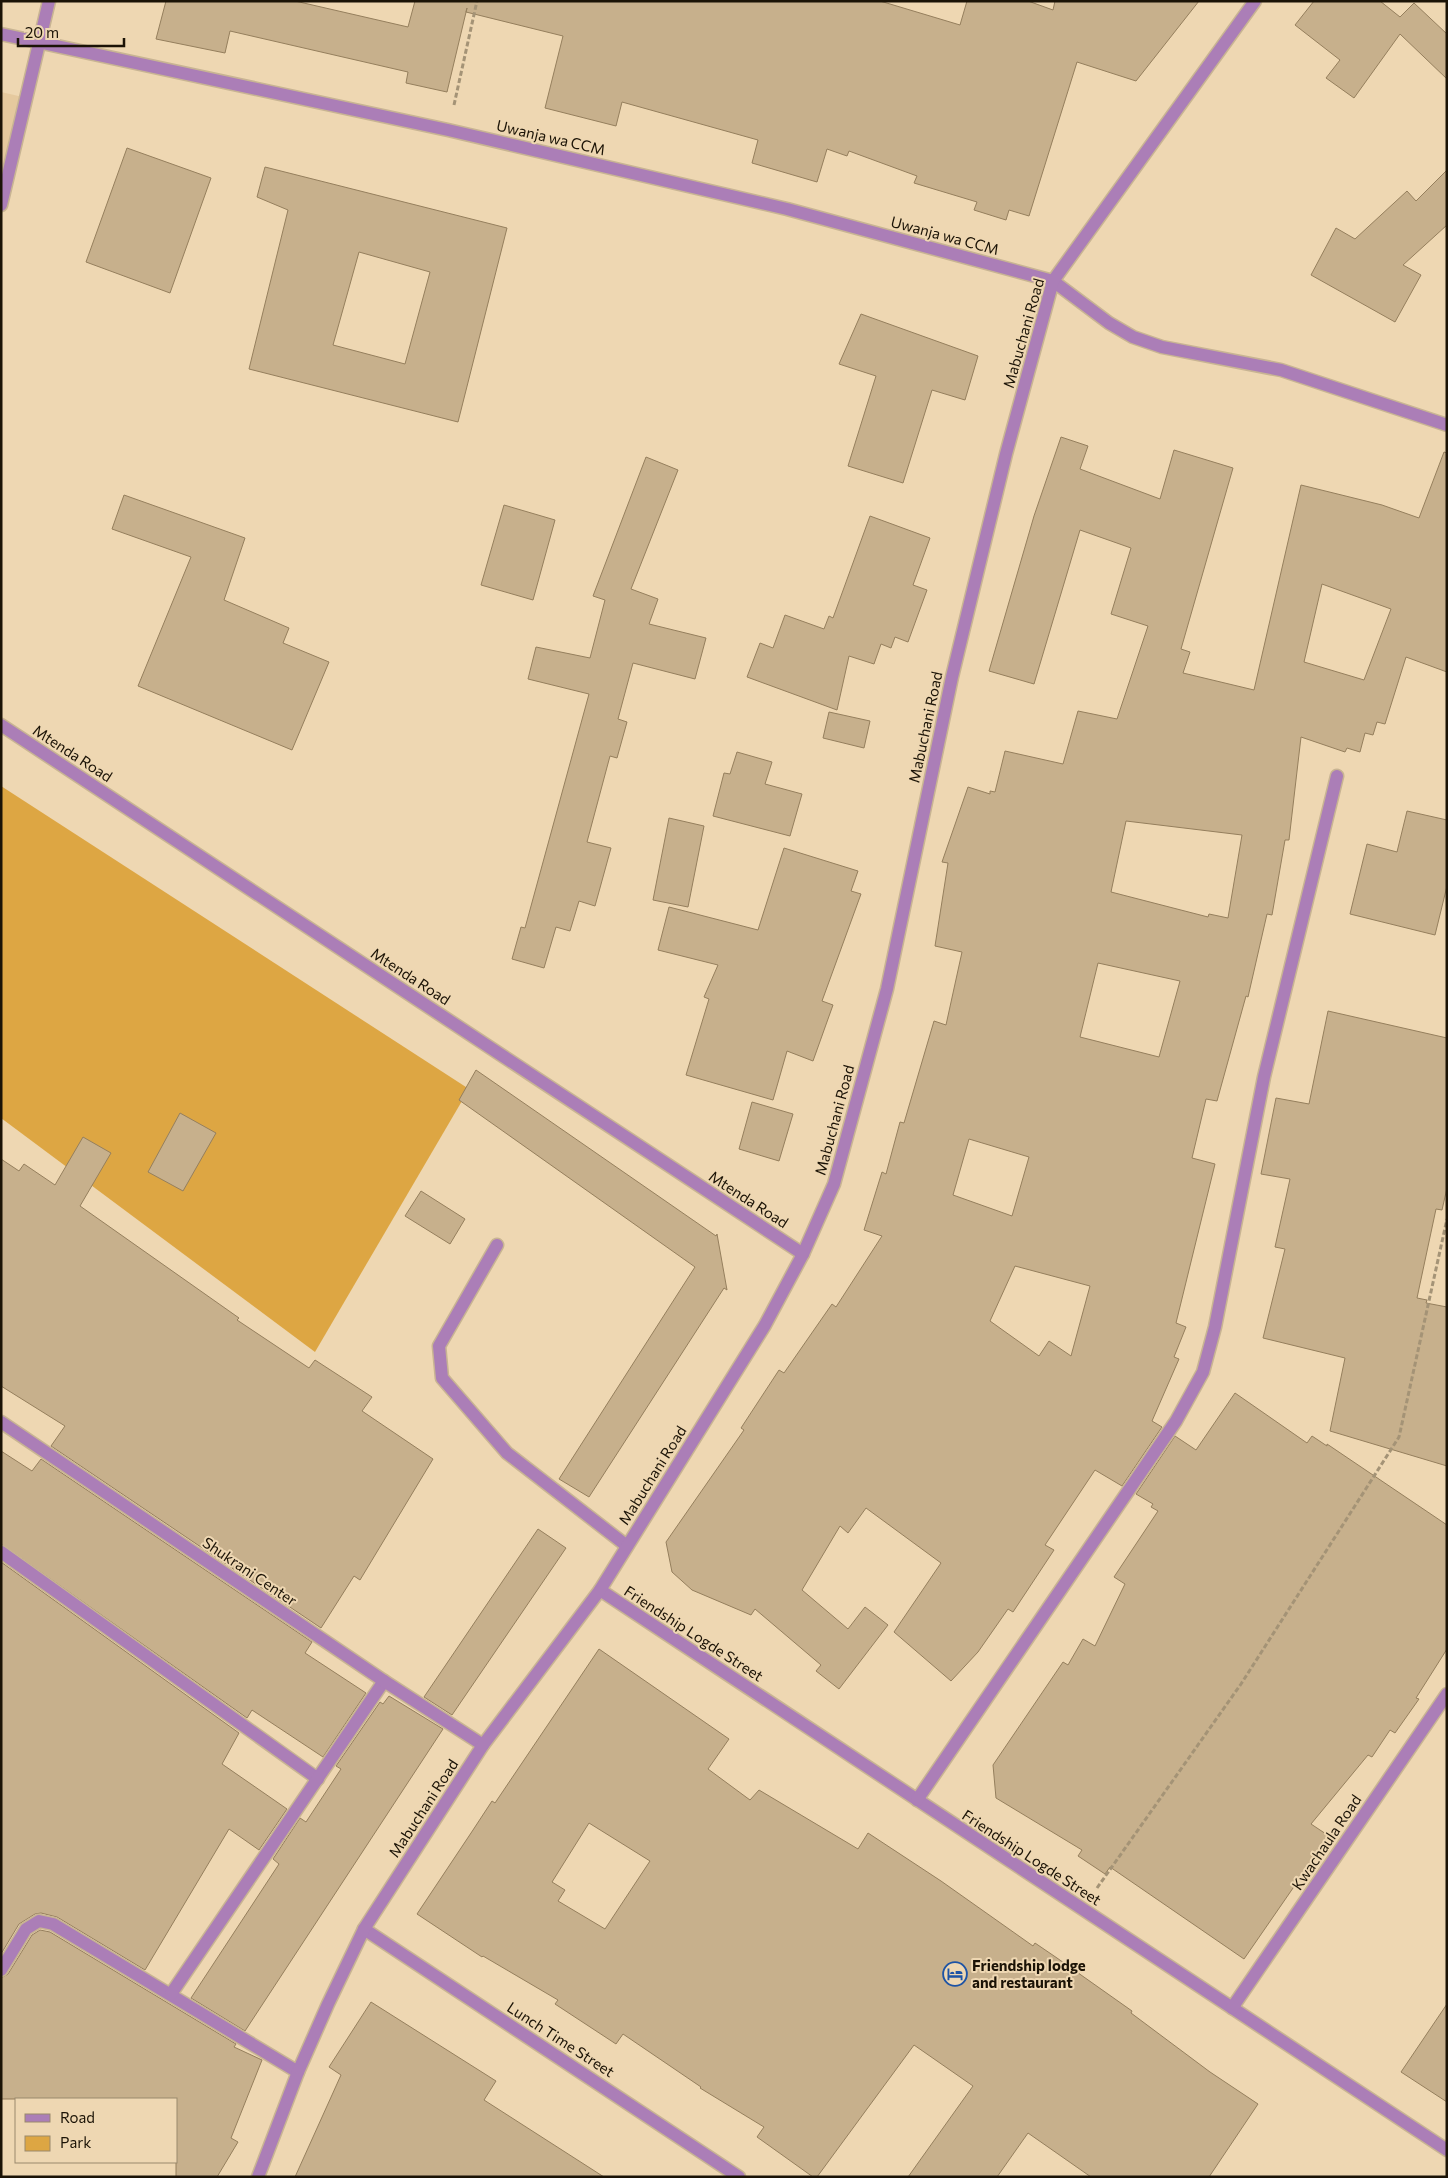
<svg xmlns="http://www.w3.org/2000/svg" width="1448" height="2178" font-family="Commissioner,sans-serif">
<style>
.built{fill:#e5c99e}
.green{fill:#dda643}
.building{fill:#c7b08c;stroke:#957f5d;fill-rule:evenodd}
.lines{fill:none;stroke-linecap:round;stroke-linejoin:round}
.lane-casing{stroke:#c8b493;stroke-width:15}
.street-casing{stroke:#c8b493;stroke-width:15}
.path{stroke:#a49376;stroke-width:3;stroke-dasharray:5 2.5;stroke-linecap:butt}
.lane{stroke:#ab7eb7;stroke-width:12}
.street{stroke:#ab7eb7;stroke-width:12}
.labels{text-anchor:middle;dominant-baseline:central;stroke-width:4;stroke-linejoin:round;paint-order:stroke}
.street-label{font-size:15px;fill:#1b1306;stroke:#eed7b2}
.poi-label{font-size:15px;font-weight:bold;fill:#1b1306;stroke:#eed7b2;text-anchor:start}
</style>
<rect width="100%" height="100%" fill="#eed7b2"/>
<path class="built" d="M1 92 23 97 1 177Z"/>
<path class="green" d="M1 786 469 1089 315 1352 1 1118Z"/>
<g class="building">
<path d="M166 1H295L408 27 415 1H880L960 25 967 1H1028L1053 10 1055 1H1199L1136 81 1077 62 1029 216 1009 210 1006 220 974 210 977 202 914 183 917 176 849 151 847 156 827 149 817 182 752 163 758 140 622 102 616 126 545 108 563 36 466 12 467 8 447 92 406 83 408 72 230 31 225 53 156 39Z"/>
<path d="M1314 1H1380L1400 17 1414 3 1447 34V79L1400 34 1354 98 1326 78 1340 60 1295 25Z"/>
<path d="M127 148 211 178 170 293 86 262Z"/>
<path d="M265 167 507 228 458 422 249 369 288 210 257 197ZM359 252 430 272 405 364 333 345Z"/>
<path d="M1447 170V225L1403 265 1421 275 1395 322 1311 275 1336 228 1355 239 1407 191 1416 201Z"/>
<path d="M861 314 978 356 965 400 932 390 903 483 848 466 876 376 839 364Z"/>
<path d="M1061 437 1088 446 1080 469 1160 499 1174 450 1233 468 1181 649 1190 652 1183 673 1254 690 1301 485 1382 505 1419 518 1444 452 1447 453V672L1406 657 1385 724 1377 722 1373 735 1365 733 1360 752 1347 748 1345 752 1301 737 1289 840H1285L1272 915 1267 914 1248 997 1246 996 1217 1101 1206 1099 1192 1158 1215 1164 1176 1323 1186 1327 1174 1357 1179 1359 1152 1421 1162 1427 1122 1486 1095 1470 1045 1545 1054 1550 1013 1612 1008 1609 978 1652 951 1681 894 1632 941 1563 866 1508 848 1533 840 1526 802 1590 848 1629 865 1607 888 1625 839 1689 816 1671 821 1665 755 1609 751 1615 692 1590 672 1572 666 1542 744 1430 741 1428 779 1370 784 1373 832 1304 836 1307 882 1236 864 1230 882 1172 886 1174 900 1122 904 1123 934 1021 946 1025 962 952 935 946 948 863 942 862 968 787 990 794V791L995 792 1005 751 1063 764 1078 711 1117 719 1148 626 1111 614 1131 548 1080 530 1034 684 989 671 1034 516ZM1322 584 1391 609 1364 680 1304 662ZM1126 821 1242 835 1228 918 1209 914 1208 917 1111 892ZM1098 963 1180 981 1159 1057 1080 1037ZM969 1139 1029 1157 1012 1216 953 1195ZM1015 1266 1090 1286 1071 1356 1049 1341 1039 1356 990 1321Z"/>
<path d="M646 457 678 470 631 589 658 599 649 624 706 638 695 679 633 663 618 719 627 722 617 758 610 756 587 842 611 848 595 906 579 901 570 931 556 927 544 968 512 959 521 927 525 928 589 694 528 679 536 647 590 658 605 600 593 596Z"/>
<path d="M124 495 245 538 224 600 289 628 283 643 329 662 292 750 138 686 191 557 112 529Z"/>
<path d="M504 505 555 520 533 600 481 585Z"/>
<path d="M870 516 930 538 913 585 927 590 908 642 895 637 891 648 881 644 874 664 849 656 837 710 747 677 760 643 773 648 785 615 824 629 829 616 833 618Z"/>
<path d="M829 712 870 721 864 748 823 738Z"/>
<path d="M737 752 772 762 765 784 802 794 790 836 713 816 724 773 730 774Z"/>
<path d="M1407 811 1447 820V886L1435 935 1350 914 1367 844 1397 852Z"/>
<path d="M669 818 704 826 688 907 653 900Z"/>
<path d="M784 848 858 871 851 891 861 894 822 1001 833 1005 813 1061 787 1051 773 1100 686 1075 709 999 704 997 718 965 658 950 669 907 758 930Z"/>
<path d="M1328 1011 1447 1038V1188L1442 1210 1436 1209 1417 1298 1427 1300 1426 1303 1447 1307V1466L1330 1431 1345 1358 1263 1338 1285 1249 1275 1247 1290 1179 1261 1174 1276 1098 1309 1104Z"/>
<path d="M476 1070 716 1236 717 1234 727 1290 724 1288 589 1497 559 1479 695 1267 459 1100Z"/>
<path d="M752 1102 793 1114 779 1161 739 1149Z"/>
<path d="M180 1113 216 1133 183 1191 148 1172Z"/>
<path d="M83 1137 111 1153 80 1206 239 1318 237 1320 309 1368 315 1360 372 1397 362 1411 433 1459 360 1580 354 1576 321 1628 51 1446 65 1426 1 1386V1159L19 1171 24 1164 55 1185Z"/>
<path d="M421 1191 465 1219 450 1244 405 1216Z"/>
<path d="M1235 1393 1307 1443 1312 1436 1327 1446V1444L1447 1525V1649L1416 1698 1419 1699 1395 1733 1390 1730 1372 1757 1368 1755 1311 1824 1329 1836 1244 1959 1110 1867 1105 1874 1078 1856 1082 1850 996 1798 993 1765 1063 1662 1068 1665 1083 1639 1095 1646 1125 1584 1114 1577 1158 1511 1151 1507 1153 1504 1136 1494 1175 1436 1196 1450Z"/>
<path d="M1 1451 32 1471 41 1459 312 1642 305 1653 366 1693 323 1757 252 1710 247 1718 1 1544Z"/>
<path d="M538 1529 566 1548 452 1715 424 1697Z"/>
<path d="M1 1562 239 1733 222 1764 287 1809 259 1850 229 1829 145 1970 57 1917 41 1913 35 1914 19 1924 1 1954Z"/>
<path d="M599 1649 729 1739 708 1769 750 1800 759 1790 858 1849 868 1833 941 1881 1033 1946 1035 1943 1057 1958 1132 2011 1131 2013 1210 2072 1258 2104 1209 2177H1091L1028 2133 997 2177H908L973 2086 914 2045 817 2177H813L757 2137 764 2127 700 2088 701 2087 623 2034 616 2044 555 2004 558 2000 483 1956 482 1957 417 1914 473 1830 492 1801 495 1803ZM589 1823 650 1861 605 1929 558 1901 565 1890 552 1882Z"/>
<path d="M389 1696 443 1729 245 2031 191 1998 279 1864 273 1859 300 1818 306 1822 341 1769 336 1766 380 1702 383 1704Z"/>
<path d="M40 1930 50 1932 236 2044 234 2047 262 2060 231 2138 238 2142 217 2177H176V2099H1V1978L8 1974 32 1935Z"/>
<path d="M371 2002 496 2081 484 2100 604 2177H295L341 2075 329 2067Z"/>
<path d="M1447 2004V2102L1401 2072Z"/>
</g>
<g class="lines">
<g class="lane-casing">
<g id="lane">
<path d="M497 1245 439 1346 442 1378 507 1453 627 1546"/>
<path d="M1 1552 318 1779"/>
<path d="M1 1970 26 1929 39 1921 53 1924 298 2072"/>
<path d="M171 1994 384 1681"/>
</g>
</g>
<g class="street-casing">
<g id="street">
<path d="M1 34 448 130 787 209 1053 281 1109 323 1133 337 1162 347 1281 370 1447 425"/>
<path d="M1 205 49 1"/>
<path d="M1 725 803 1254"/>
<path d="M1 1422 384 1681 483 1745"/>
<path d="M600 1590 1447 2150"/>
<path d="M917 1800 1176 1421 1203 1372 1215 1327 1264 1077 1337 776"/>
<path d="M364 1929 739 2177"/>
<path d="M1232 2008 1447 1694"/>
<path d="M258 2177 298 2072 328 2004 364 1929 483 1745 600 1590 765 1325 803 1254 834 1184 887 989 952 677 1006 454 1053 281 1255 1"/>
</g>
</g>
<g class="path">
<path d="M454 105 477 1"/>
<path d="M1097 1888 1241 1684 1399 1437 1447 1219"/>
</g>
<use href="#lane" class="lane"/>
<use href="#street" class="street"/>
</g>
<defs>
<g id="hotel-ring" transform="scale(1.25)"><circle r="9.5" fill="#eed7b2" stroke="#1d53a5" stroke-width="1.5"/><path d="M-6-4.5h1.5V1H6V5H4.5V3h-9V5H-6ZM-4 0a1.8 1.8 0 1 1 3.6 0ZM.5 0V-2.5h3Q6-2.5 6 0Z" fill="#1d53a5"/></g>
</defs>
<g fill-rule="evenodd">
<use href="#hotel-ring" x="955" y="1974"/>
</g>
<g class="labels">
<g class="street-label">
<text transform="translate(551 137) rotate(13)">Uwanja wa CCM</text>
<text transform="translate(945 235) rotate(15)">Uwanja wa CCM</text>
<text transform="translate(1023 333) rotate(-74)">Mabuchani Road</text>
<text transform="translate(925 727) rotate(-78)">Mabuchani Road</text>
<text transform="translate(73 753) rotate(33)">Mtenda Road</text>
<text transform="translate(411 976) rotate(33)">Mtenda Road</text>
<text transform="translate(834 1120) rotate(-75)">Mabuchani Road</text>
<text transform="translate(749 1199) rotate(33)">Mtenda Road</text>
<text transform="translate(652 1475) rotate(-58)">Mabuchani Road</text>
<text transform="translate(250 1571) rotate(34)">Shukrani Center</text>
<text transform="translate(694 1633) rotate(33)">Friendship Logde Street</text>
<text transform="translate(423 1808) rotate(-57)">Mabuchani Road</text>
<text transform="translate(1326 1842) rotate(-56)">Kwachaula Road</text>
<text transform="translate(1032 1857) rotate(33)">Friendship Logde Street</text>
<text transform="translate(561 2039) rotate(33)">Lunch Time Street</text>
</g>
<g class="poi-label">
<text x="972" y="1965">Friendship lodge<tspan x="972" dy="17">and restaurant</tspan></text>
</g>
</g>
<rect width="1448" height="2178" fill="none" stroke="#1b1306" stroke-width="5"/>
<rect x="15" y="2098" width="162" height="65" fill="#eed7b2" stroke="#9a896d"/>
<rect x="25" y="2114" width="25" height="8" fill="#ab7eb7" stroke="#9a896d"/>
<text x="60" y="2123" font-size="15" fill="#1b1306">Road</text>
<rect x="25" y="2136" width="25" height="15" fill="#dda643" stroke="#9a896d"/>
<text x="60" y="2148" font-size="15" fill="#1b1306">Park</text>
<path d="M18 38v8h106v-8" fill="none" stroke="#1b1306" stroke-width="2.5"/>
<text x="25" y="38" font-size="15" fill="#1b1306" stroke="#eed7b2" stroke-width="4" paint-order="stroke">20 m</text>
</svg>
